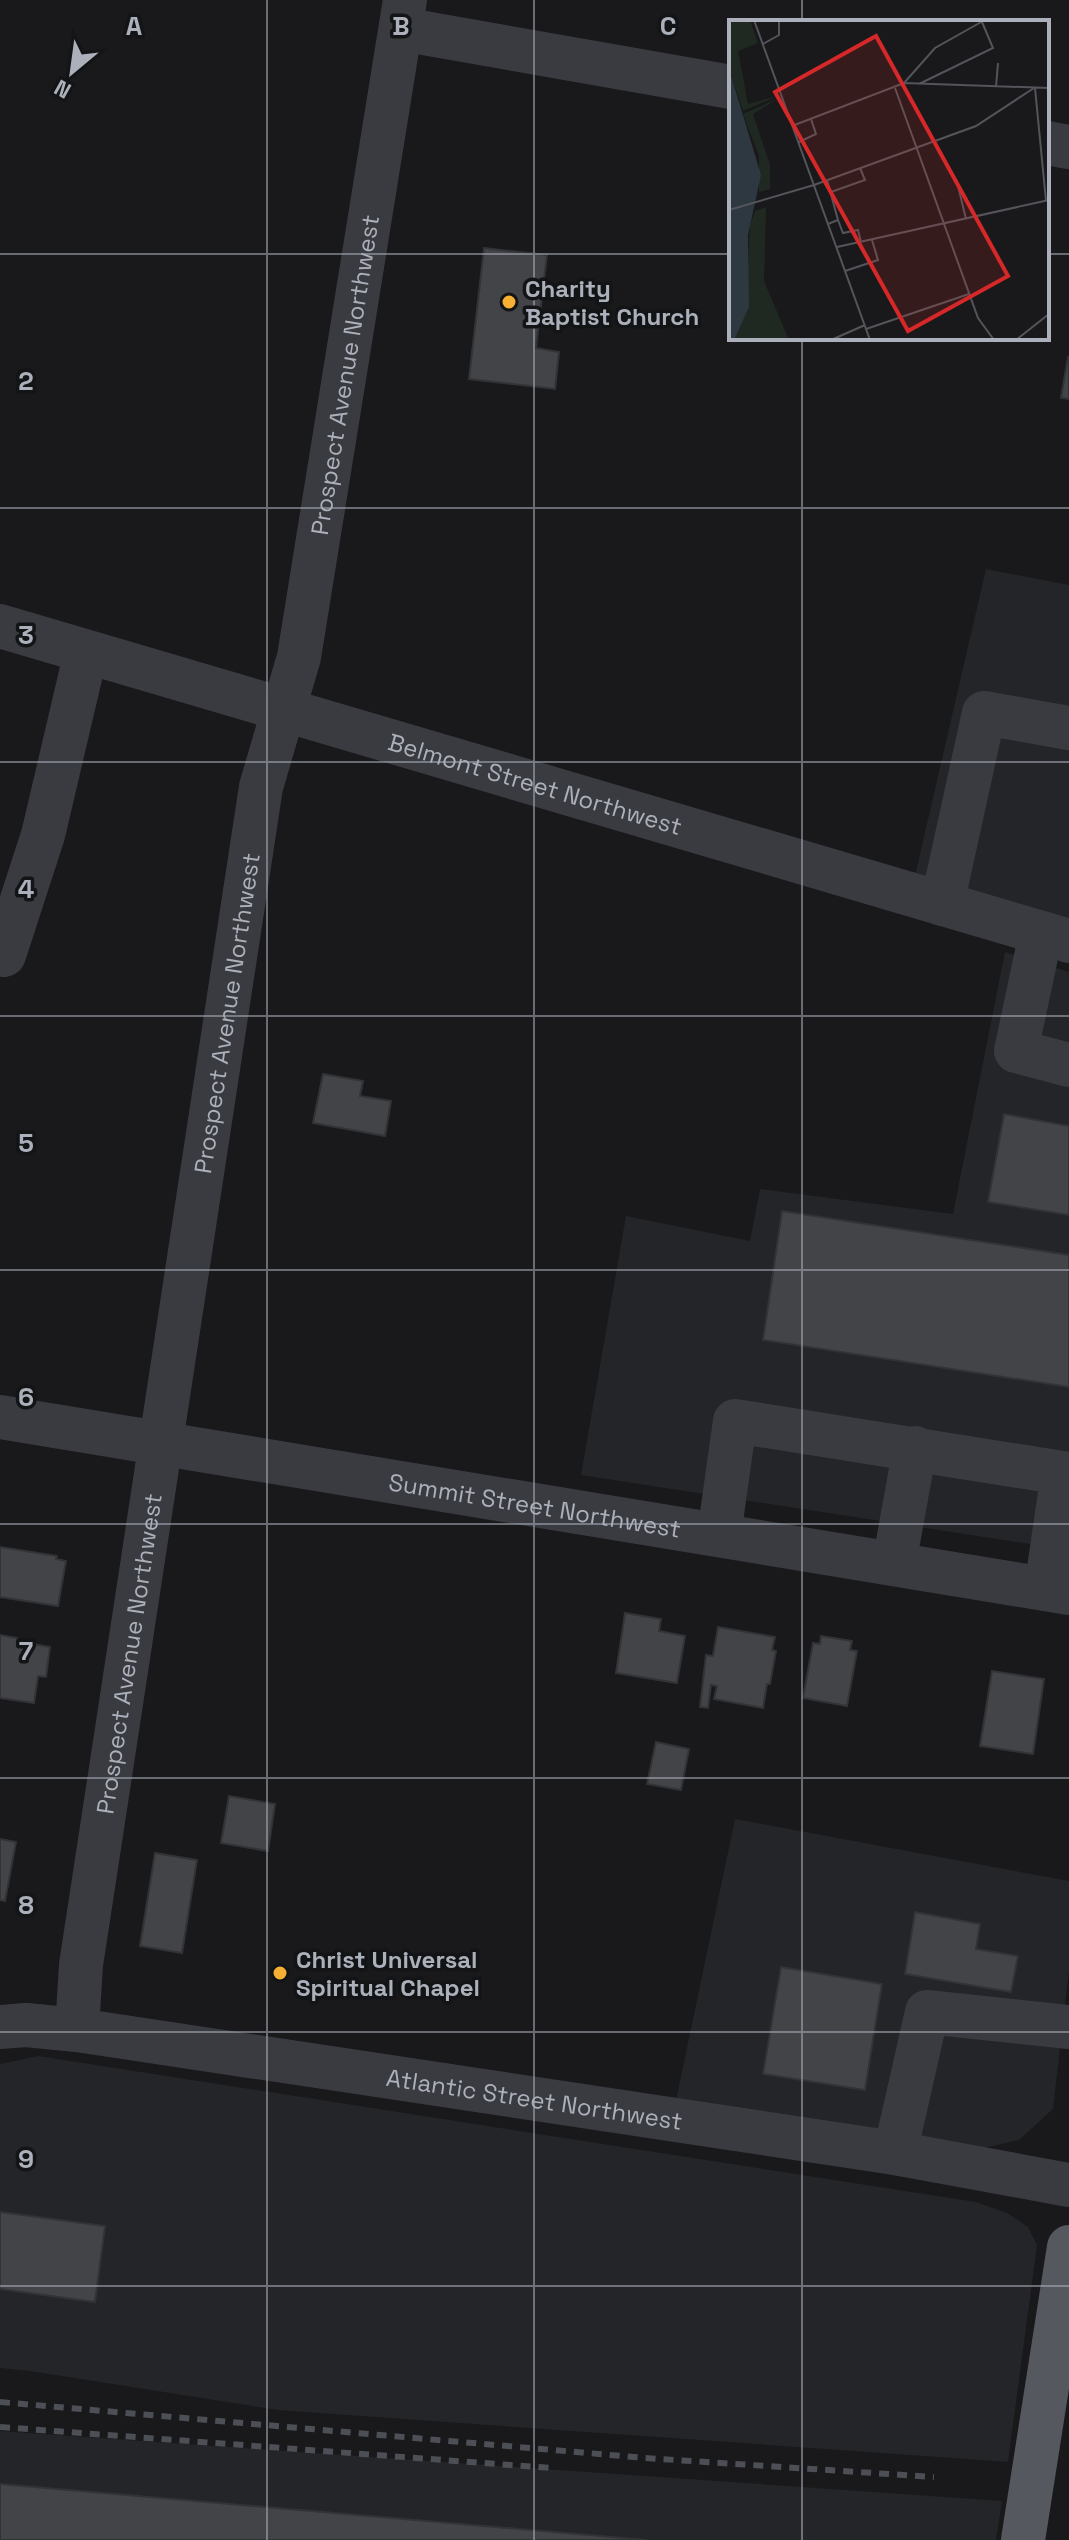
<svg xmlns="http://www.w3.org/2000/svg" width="1069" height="2540" font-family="'Space Grotesk',sans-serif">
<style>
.built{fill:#242528}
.building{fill:#434448;stroke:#323337;stroke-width:2}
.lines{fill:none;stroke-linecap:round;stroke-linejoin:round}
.minor{stroke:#393b40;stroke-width:44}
.major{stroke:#55585f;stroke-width:44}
.rail{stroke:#4c4f55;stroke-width:6;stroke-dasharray:10 8;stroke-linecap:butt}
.grid{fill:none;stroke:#abb0bb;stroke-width:2;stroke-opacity:0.55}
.poi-dot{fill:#f7b034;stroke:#131416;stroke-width:3}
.labels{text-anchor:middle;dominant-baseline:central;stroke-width:7;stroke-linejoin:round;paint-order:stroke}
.poi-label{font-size:24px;font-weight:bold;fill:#abb0bb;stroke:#131416;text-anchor:start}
.street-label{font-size:24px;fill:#abb0bb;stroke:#131416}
.inset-road{fill:none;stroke:#53555b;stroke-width:2}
.view{fill:#d62828;fill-opacity:0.15;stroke:#d62828;stroke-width:4}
.inset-edge{fill:none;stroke:#abb0bb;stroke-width:4}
.grid-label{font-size:26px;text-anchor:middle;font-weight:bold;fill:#abb0bb;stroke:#131416;stroke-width:7;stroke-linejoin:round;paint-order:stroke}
</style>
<rect width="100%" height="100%" fill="#19191b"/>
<g class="built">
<path d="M986 569 1069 585V925L914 880Z"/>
<path d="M1005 952 1069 972V1550L581 1475 626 1216 750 1241 760 1189 953 1214Z"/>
<path d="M735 1819 1069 1881V1969L1053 2109 1019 2140 983 2148 675 2105Z"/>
<path d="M38 2056 976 2202 1007 2213 1028 2227 1037 2245 1008 2462 278 2410 30 2371 0 2368V2064Z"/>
<path d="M0 2431 1002 2501 996 2540H0Z"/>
</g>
<g class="building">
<path d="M484 248 547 255 536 348 559 352 555 389 469 379Z"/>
<path d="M1068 357H1069V399L1061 398Z"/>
<path d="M323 1074 363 1081 360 1096 391 1101 385 1136 313 1123Z"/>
<path d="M1004 1114 1069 1126V1215L988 1202Z"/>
<path d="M782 1211 1069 1255V1387L763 1340Z"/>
<path d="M0 1547 57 1556 56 1559 66 1561 58 1606 0 1597Z"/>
<path d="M625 1613 661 1619 659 1631 685 1636 677 1683 616 1673Z"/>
<path d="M718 1627 775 1637 772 1650 776 1651 770 1684H767L763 1708 714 1699 717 1686 711 1685 708 1708 700 1707 706 1655 713 1656Z"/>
<path d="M0 1635 17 1638V1641L50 1647 46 1677 38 1676 34 1703 0 1698Z"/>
<path d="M821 1636 852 1641 850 1650 857 1651 847 1706 803 1698 813 1643 820 1644Z"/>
<path d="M992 1671 1044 1679 1033 1754 980 1746Z"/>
<path d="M656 1742 689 1749 681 1790 647 1784Z"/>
<path d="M229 1796 275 1804 268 1851 221 1843Z"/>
<path d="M0 1839 16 1842 5 1901 0 1900Z"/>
<path d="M155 1853 197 1860 182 1953 140 1946Z"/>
<path d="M915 1912 980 1924 976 1949 1018 1956 1011 1992 905 1974Z"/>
<path d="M781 1967 882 1984 865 2090 763 2074Z"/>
<path d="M0 2212 105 2226 95 2302 0 2289Z"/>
<path d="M0 2484 647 2540H0Z"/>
</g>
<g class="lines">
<g class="minor">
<path d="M401 29 731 87"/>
<path d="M1047 143 1069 147"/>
<path id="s1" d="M0 626 1069 941"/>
<path d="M942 904 984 713 1069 728"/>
<path d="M1041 933 1016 1051 1069 1065"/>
<path d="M4 955 43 835 86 652"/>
<path id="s2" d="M0 1417 1069 1593"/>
<path d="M719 1535 735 1421 1069 1474"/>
<path d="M894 1564 915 1448"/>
<path d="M1046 1589 1063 1473"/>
<path id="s3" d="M0 2027 26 2025 77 2030 895 2153 1069 2185"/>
<path id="s4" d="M77 2030 81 1965 261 787 299 657 405 0"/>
<path d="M895 2153 927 2012 1069 2027"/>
</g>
<path class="major" d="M1023 2540 1069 2247"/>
<g class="rail">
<path d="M0 2402 645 2458 934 2477"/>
<path d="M0 2427 551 2468"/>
</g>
</g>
<path class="grid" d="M267 0V2540M534 0V2540M802 0V22M0 254H731M1047 254H1069M802 338V2540M0 508H1069M0 762H1069M0 1016H1069M0 1270H1069M0 1524H1069M0 1778H1069M0 2032H1069M0 2286H1069"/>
<g class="poi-dot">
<circle cx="509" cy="302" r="8"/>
<circle cx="280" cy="1973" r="8"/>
</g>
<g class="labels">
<g class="poi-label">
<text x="525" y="288">Charity<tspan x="525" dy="28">Baptist Church</tspan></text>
<text x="296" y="1959">Christ Universal<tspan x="296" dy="28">Spiritual Chapel</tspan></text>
</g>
<g class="street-label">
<text stroke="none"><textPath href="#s4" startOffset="1678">Prospect Avenue Northwest</textPath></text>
<text stroke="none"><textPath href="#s1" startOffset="558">Belmont Street Northwest</textPath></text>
<text stroke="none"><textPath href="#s4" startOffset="1028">Prospect Avenue Northwest</textPath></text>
<text stroke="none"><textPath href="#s2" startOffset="542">Summit Street Northwest</textPath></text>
<text stroke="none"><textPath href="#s4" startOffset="380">Prospect Avenue Northwest</textPath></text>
<text stroke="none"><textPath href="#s3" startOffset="540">Atlantic Street Northwest</textPath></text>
</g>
</g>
<g transform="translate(729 20)">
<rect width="320" height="320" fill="#19191b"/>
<path d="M0 0H21L29 23 9 31 19 84 46 77 14 91 1 52ZM48 79 24 94 41 145V169L30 172V136L14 94ZM37 187 35 261 60 320H5L19 249 21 205 26 191Z" fill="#202921"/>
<path d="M0 12 1 52 32 155 19 215 20 287 5 320H0Z" fill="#2e3840"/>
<path class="inset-road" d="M25 0 141 320M34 24 50 15V0M175 63 206 28 254 1M190 64 264 28 253 2M267 67 269 43M166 68 249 298 265 320M306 68 317 181M63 106 175 63 320 68M70 122 87 114 82 99M98 160 109 200 99 204M85 165 247 106 305 68M229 166 237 199M102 172 136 160 131 148M0 190 85 165M109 200 114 213 129 210 132 222M108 227 320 180M116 251 149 240 143 220M137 309 240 274M102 320 136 305M287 320 320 294"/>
<path class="view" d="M147 16 279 256 179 311 46 72Z"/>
<rect width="320" height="320" class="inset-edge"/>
</g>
<g class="grid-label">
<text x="134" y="35">A</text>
<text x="401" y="35">B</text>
<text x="668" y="35">C</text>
<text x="26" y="390">2</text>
<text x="26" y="644">3</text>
<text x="26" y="898">4</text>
<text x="26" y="1152">5</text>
<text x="26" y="1406">6</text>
<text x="26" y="1660">7</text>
<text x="26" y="1914">8</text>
<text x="26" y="2168">9</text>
</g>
<g transform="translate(72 72) rotate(209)" stroke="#131416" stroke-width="6" paint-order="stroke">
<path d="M0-6L14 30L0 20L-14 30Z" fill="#abb0bb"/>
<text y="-12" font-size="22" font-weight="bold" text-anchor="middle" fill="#abb0bb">N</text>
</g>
</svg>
